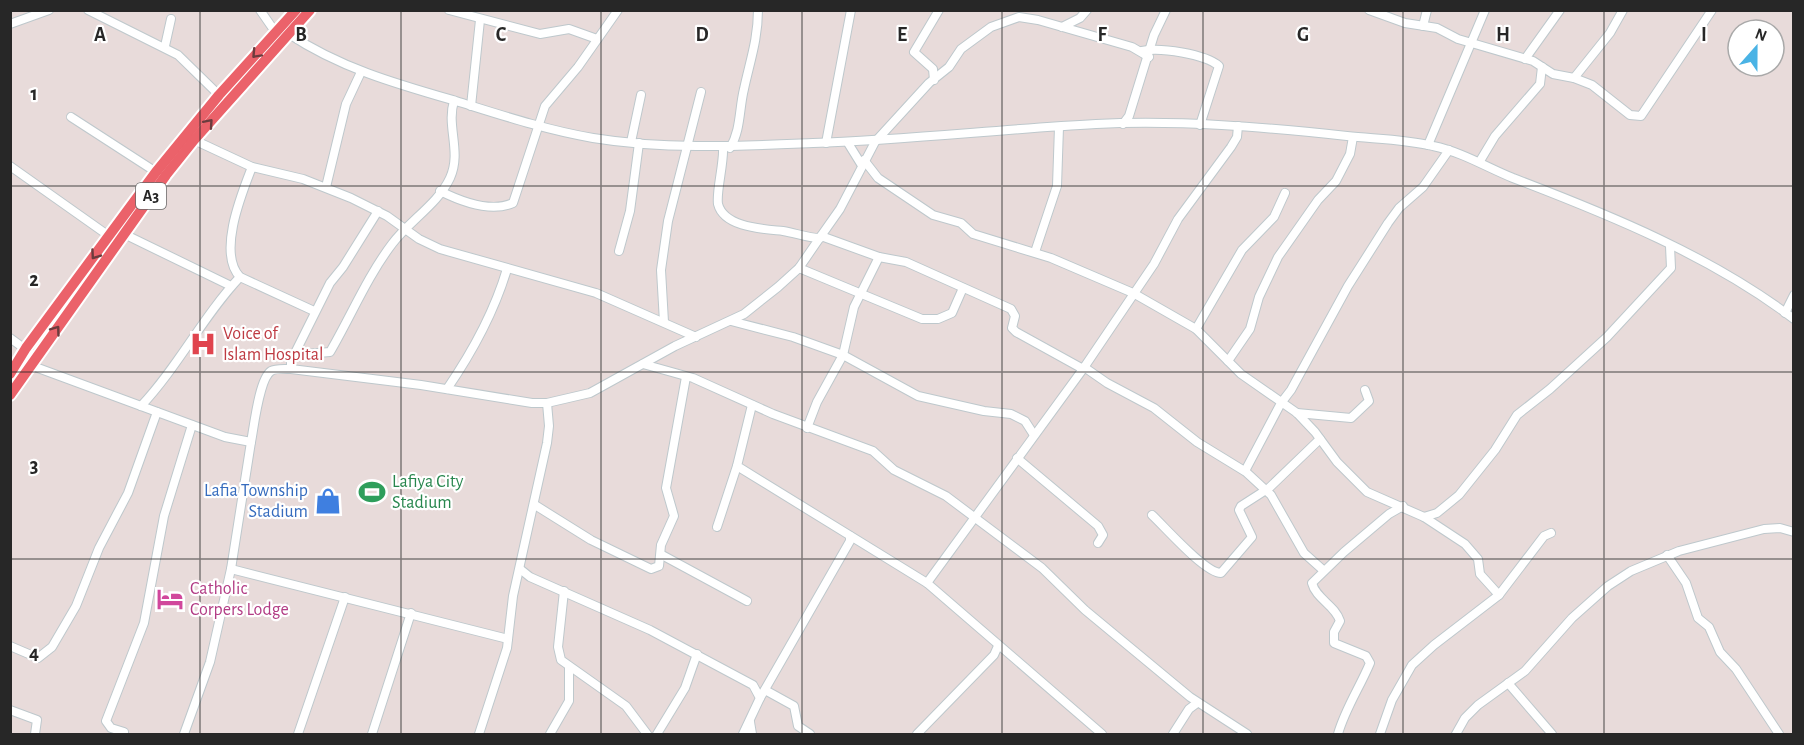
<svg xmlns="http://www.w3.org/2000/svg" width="1804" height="745" font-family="'Alegreya Sans',sans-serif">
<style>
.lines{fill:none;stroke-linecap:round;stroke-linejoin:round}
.minor-casing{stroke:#bec8cc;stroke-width:10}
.highway-casing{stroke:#fff;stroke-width:14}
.minor{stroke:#fff;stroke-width:8}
.highway{stroke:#eb626a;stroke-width:10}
.oneway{stroke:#6c3c3e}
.grid{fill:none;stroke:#272727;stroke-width:1.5;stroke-opacity:0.55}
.labels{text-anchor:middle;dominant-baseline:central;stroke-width:4.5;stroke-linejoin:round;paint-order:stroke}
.shield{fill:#fff;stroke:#686868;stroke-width:1.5}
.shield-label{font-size:16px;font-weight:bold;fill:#272727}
.health-label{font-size:18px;fill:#be3a42;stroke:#fff;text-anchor:start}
.leisure-label{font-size:18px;fill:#27864d;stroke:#fff;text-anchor:start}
.shop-label{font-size:18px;fill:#366cbe;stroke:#fff;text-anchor:end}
.hotel-label{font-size:18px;fill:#b23c85;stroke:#fff;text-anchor:start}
.grid-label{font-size:20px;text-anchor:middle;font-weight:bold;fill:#272727;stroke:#fff;stroke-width:4.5;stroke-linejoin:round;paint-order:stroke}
</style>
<rect width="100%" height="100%" fill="#e8dbda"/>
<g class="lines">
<g class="minor-casing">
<g id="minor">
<path d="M88 10 178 55 219 95"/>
<path d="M260 10 276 33"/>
<path d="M449 10 540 34 569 29 597 39"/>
<path d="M1369 10 1405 23 1437 28 1458 39 1533 61 1553 74 1574 78 1610 33 1623 10"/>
<path d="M10 24 49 10"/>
<path d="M1423 26 1427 10"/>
<path d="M1062 27 1080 18 1087 10"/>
<path d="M289 34C340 68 397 84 456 101 501 115 546 130 593 138 666 150 740 146 813 143 907 140 1001 129 1096 124 1180 120 1264 127 1347 136 1376 139 1405 139 1433 146 1462 152 1486 167 1513 178 1610 215 1711 256 1794 319"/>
<path d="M165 46 171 19"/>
<path d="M1142 51C1160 47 1205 54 1219 66L1200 125"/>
<path d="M1525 59 1560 10"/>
<path d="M1574 78 1592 85 1630 115 1641 116 1712 10"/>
<path d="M934 80 933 69 914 52 939 10"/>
<path d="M471 106 480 20"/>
<path d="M71 117 156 172"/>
<path d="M1123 124 1129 116 1154 35 1166 10"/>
<path d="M194 140 252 167 303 179 351 198 387 216 419 239 440 249 596 293 696 337"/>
<path d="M631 142 641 95"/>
<path d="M826 143 851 10"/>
<path d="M848 143 861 164"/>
<path d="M1428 145 1485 10"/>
<path d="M723 148C724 163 716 192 718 204 724 228 765 229 783 231 796 233 807 238 820 238"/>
<path d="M730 148C741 130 739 109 744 89 750 61 758 39 758 10"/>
<path d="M864 160 878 178 933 215 961 223 973 234 1051 258 1133 293 1196 329 1241 374 1297 413 1315 432 1337 462 1367 492 1424 517 1465 544 1478 559 1480 574 1499 595"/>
<path d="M1480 161 1495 136 1540 84 1542 67"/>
<path d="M10 166 109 236"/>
<path d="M252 167C242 193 217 253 240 277L314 311"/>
<path d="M326 187 346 104 361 72"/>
<path d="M440 191C460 201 491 213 513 203L545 106 578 67 618 10"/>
<path d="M124 234 231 286"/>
<path d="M619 251 630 211 639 143"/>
<path d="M1035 252 1057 186 1059 127"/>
<path d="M879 257 906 262 1011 309 1015 316 1012 328 1016 332 1083 369"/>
<path d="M799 268 922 319H938L952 313 963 288"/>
<path d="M1785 313 1794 295"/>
<path d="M731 321 793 337 843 355 918 396 984 411 1011 414 1025 421 1034 435"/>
<path d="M664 322 661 270 668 221 701 92"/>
<path d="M1196 329 1242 250 1274 217 1285 193"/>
<path d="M10 338 36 357"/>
<path d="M293 355 330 352C351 316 367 277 392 244 409 221 438 204 450 178 462 152 446 126 454 101"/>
<path d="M19 361 225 437 251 442C254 427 259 379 271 371 276 368 285 369 291 369L421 385 532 403H547L590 393 675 346 744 314 778 287 799 268 821 236 840 209 875 142 929 83 949 67 961 49 991 27 1019 17 1038 20 1132 47 1149 57"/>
<path d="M1228 361 1250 329 1259 297 1278 257 1318 200 1336 181 1350 154 1353 137"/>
<path d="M643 364 693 378 773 414 873 451 894 470 946 496 1042 568 1085 610 1190 697 1247 734"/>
<path d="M1084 367 1107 383 1154 408 1197 442 1246 472 1271 495 1304 553 1323 570"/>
<path d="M291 369V361L330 283 343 267 378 211"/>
<path d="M447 389C473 351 494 313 507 269"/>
<path d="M752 405 737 466 927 583 1102 734"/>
<path d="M141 406C178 367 203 316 240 277"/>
<path d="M1297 413 1351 418 1369 401 1365 390"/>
<path d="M807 428 817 402 843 355 854 307 879 257 821 236"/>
<path d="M1017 458 1098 526 1103 535 1098 543"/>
<path d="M1245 471 1281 403 1291 390 1348 286 1388 223 1399 208 1423 187 1449 150"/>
<path d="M535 505 591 540 651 569 659 566 661 545 674 516 666 488 686 377"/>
<path d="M1152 515C1165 527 1205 573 1221 573L1252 537 1239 510 1241 506 1269 488 1320 439"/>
<path d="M1424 517 1437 513 1459 495 1495 450 1517 415 1550 389 1607 337 1671 268 1670 246"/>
<path d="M717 527 737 466"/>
<path d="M662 555 747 601"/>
<path d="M1667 555 1686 583 1698 618 1709 627 1720 652 1736 669 1779 734"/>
<path d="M231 569 508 639"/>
<path d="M520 569 530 577 650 630 753 685 760 698 743 734"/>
<path d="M927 583 1083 369 1154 264 1178 219 1231 147 1237 137 1238 126"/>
<path d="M564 591 558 647 561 660 626 706 647 734"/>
<path d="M10 646 38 658 52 647 76 606 99 548 128 493 157 412"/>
<path d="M1508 683 1552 734"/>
<path d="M765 690 794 706 798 726 810 734"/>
<path d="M760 698 850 541V536"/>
<path d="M10 710 37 720 35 734"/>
<path d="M750 722 752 734"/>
<path d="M124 732 111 728 106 721 144 623 164 516 192 425"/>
<path d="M184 734 210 662 231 569 251 442"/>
<path d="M298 734 345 597"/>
<path d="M372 734 411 613"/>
<path d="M479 734 507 648 513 596 547 443 549 426 547 403"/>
<path d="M550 734 569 701V667"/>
<path d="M657 734 685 688 697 654"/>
<path d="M917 734 994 655 998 646"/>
<path d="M1173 734 1189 709 1197 703"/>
<path d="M1338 734C1345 709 1360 687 1370 663L1366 656 1334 643V632L1340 621C1335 605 1316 599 1312 583L1344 552 1389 514 1403 506"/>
<path d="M1380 734 1392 700 1412 665 1434 645 1499 595 1544 536 1551 533"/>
<path d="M1456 734 1465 718 1478 705 1525 671 1572 618 1608 586 1631 571 1679 551 1764 529 1780 528 1794 532"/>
</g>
</g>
<g class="highway-casing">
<g id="highway">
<path d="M10 374 26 348 156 172 219 95 296 10"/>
<path d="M10 395 166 175 194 140 310 10"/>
</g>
</g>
<use href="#minor" class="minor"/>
<use href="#highway" class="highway"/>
</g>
<defs><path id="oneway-chevron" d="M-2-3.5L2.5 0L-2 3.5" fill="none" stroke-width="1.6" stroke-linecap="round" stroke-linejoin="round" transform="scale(1.5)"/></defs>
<g class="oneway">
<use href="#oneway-chevron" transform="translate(256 54) rotate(133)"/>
<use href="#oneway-chevron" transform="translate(209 123) rotate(-49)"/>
<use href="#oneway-chevron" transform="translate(95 255) rotate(125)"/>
<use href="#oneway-chevron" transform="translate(56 330) rotate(-54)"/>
</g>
<path class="grid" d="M200 10V734M401 10V734M601 10V734M802 10V734M1002 10V734M1203 10V734M1403 10V734M1604 10V734M10 186H1794M10 372H1794M10 559H1794"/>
<defs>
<g id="hospital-bare" transform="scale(2.07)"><path d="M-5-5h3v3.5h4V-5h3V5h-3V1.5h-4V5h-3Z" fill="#e0444e" stroke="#fff" stroke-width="2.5" paint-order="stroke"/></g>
<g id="stadium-bare" transform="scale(2.07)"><path d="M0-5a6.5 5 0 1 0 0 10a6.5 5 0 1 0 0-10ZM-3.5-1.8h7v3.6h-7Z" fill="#2e9e5b" stroke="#fff" stroke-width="2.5" paint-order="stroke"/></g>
<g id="shop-bare" transform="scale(2.07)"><path d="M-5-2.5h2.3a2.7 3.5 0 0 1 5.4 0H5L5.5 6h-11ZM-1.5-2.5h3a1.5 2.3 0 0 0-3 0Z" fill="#3f7fe0" stroke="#fff" stroke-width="2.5" paint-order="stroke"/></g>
<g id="hotel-bare" transform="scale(2.07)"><path d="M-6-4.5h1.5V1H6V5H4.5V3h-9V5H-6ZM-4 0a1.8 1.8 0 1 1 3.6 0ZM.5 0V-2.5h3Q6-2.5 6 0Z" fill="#d1479c" stroke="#fff" stroke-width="2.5" paint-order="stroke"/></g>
</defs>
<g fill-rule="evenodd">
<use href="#hospital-bare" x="203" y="344"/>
<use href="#stadium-bare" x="372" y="492"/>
<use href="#shop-bare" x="328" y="501"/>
<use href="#hotel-bare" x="170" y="599"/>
</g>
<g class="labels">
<rect class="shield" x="136" y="183" width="30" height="26" rx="4.5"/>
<g class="shield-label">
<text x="151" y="196">A3</text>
</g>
<g class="health-label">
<text x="223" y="334">Voice of<tspan x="223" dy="21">Islam Hospital</tspan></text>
</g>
<g class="leisure-label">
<text x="392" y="482">Lafiya City<tspan x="392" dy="21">Stadium</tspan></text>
</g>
<g class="shop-label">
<text x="308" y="491">Lafia Township<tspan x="308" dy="21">Stadium</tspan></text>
</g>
<g class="hotel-label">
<text x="190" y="589">Catholic<tspan x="190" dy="21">Corpers Lodge</tspan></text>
</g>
</g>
<g class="grid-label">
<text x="100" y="41">A</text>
<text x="301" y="41">B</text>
<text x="501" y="41">C</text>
<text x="702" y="41">D</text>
<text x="902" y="41">E</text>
<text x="1102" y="41">F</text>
<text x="1303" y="41">G</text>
<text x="1503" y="41">H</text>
<text x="1704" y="41">I</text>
<text x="34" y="100">1</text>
<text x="34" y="286">2</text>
<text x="34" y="472">3</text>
<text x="34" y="659">4</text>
</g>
<rect width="1804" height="745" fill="none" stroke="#272727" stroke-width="24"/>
<g transform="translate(1756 48) rotate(21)"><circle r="28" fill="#ffffff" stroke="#a9a9a9" stroke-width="1.5"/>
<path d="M0-4.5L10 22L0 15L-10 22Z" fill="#4ab3e5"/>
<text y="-9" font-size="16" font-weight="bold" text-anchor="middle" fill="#272727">N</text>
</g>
</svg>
